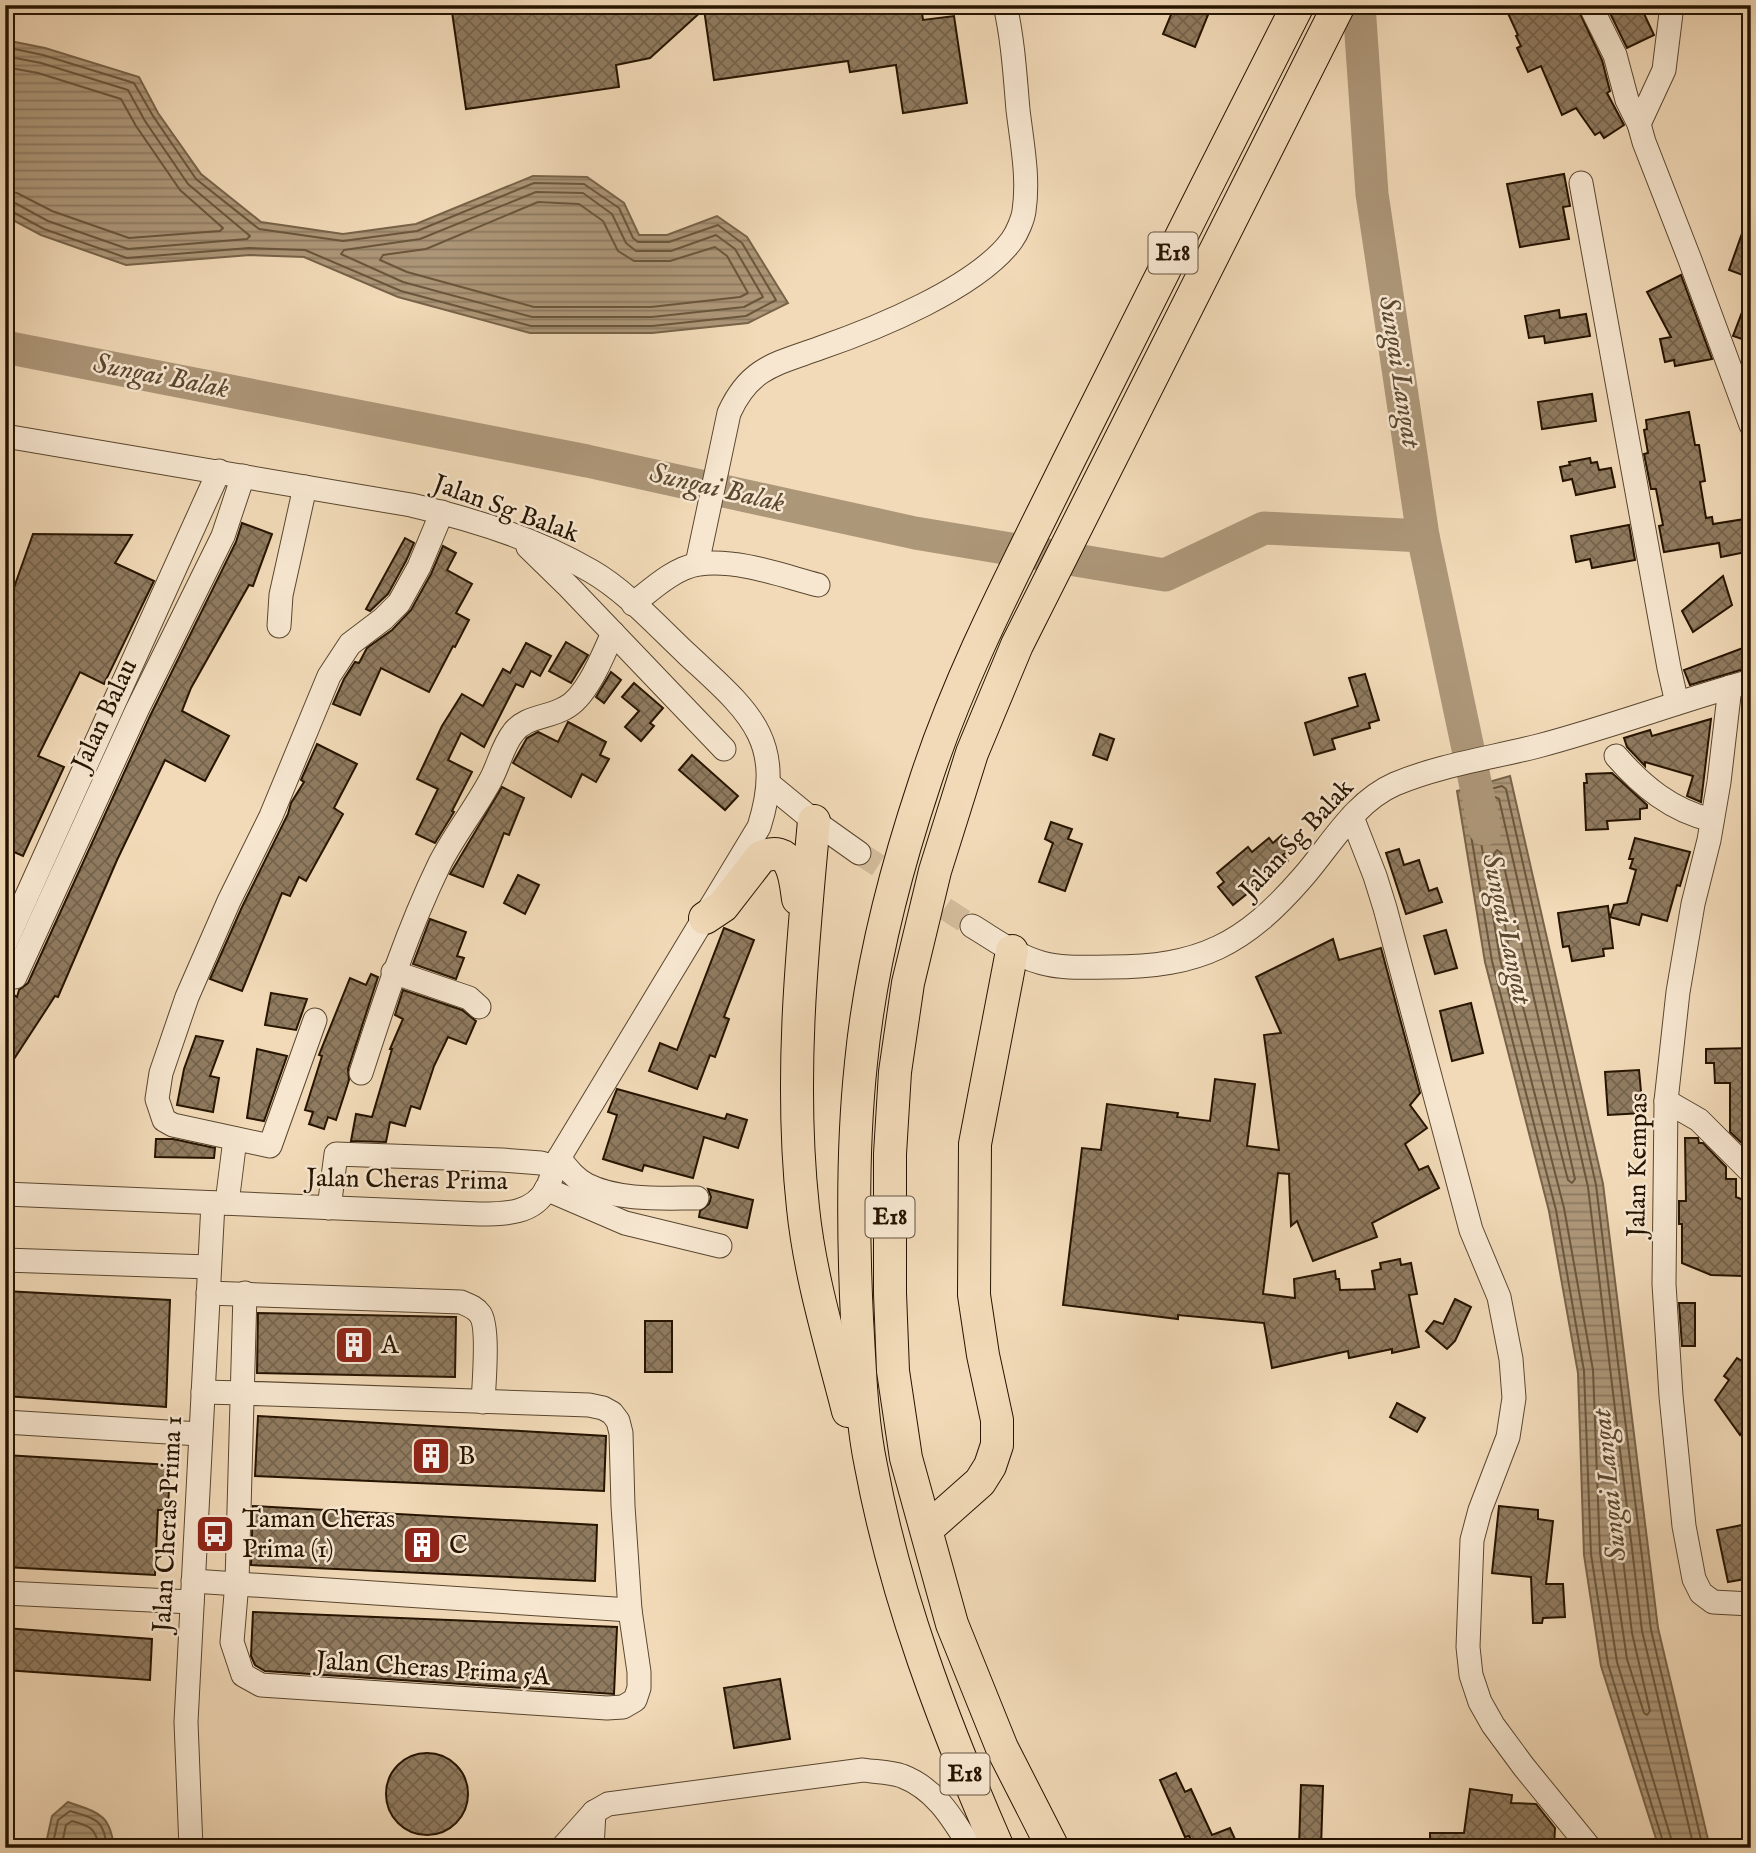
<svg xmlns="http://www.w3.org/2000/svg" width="1756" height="1853" font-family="'IM FELL English',serif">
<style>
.water{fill:url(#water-rules);stroke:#776349;stroke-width:2}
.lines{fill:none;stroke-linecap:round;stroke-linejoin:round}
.shore{stroke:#6a563c;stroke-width:2}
.river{stroke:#ad9779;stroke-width:33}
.building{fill:url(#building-cross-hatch);stroke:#261400;stroke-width:2}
.minor-tunnel{stroke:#d3bc9c;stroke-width:23;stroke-dasharray:23 11;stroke-linecap:butt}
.minor-casing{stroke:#59462e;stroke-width:25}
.highway-casing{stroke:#261400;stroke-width:34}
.minor{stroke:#f7e7d1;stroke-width:23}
.highway{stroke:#f2dab8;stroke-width:32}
.labels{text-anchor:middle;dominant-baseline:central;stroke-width:5;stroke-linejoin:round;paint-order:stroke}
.shield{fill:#f7e7d1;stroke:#65533f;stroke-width:2}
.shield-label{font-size:24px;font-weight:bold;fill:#261400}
.street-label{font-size:26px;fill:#261400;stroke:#f7e7d1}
.poi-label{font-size:26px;fill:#261400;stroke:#f7e7d1;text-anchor:start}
.water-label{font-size:28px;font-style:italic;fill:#5c4830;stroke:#f7e7d1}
</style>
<defs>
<pattern id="water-rules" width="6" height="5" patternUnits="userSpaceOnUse" patternTransform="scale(1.75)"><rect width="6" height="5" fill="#ad9779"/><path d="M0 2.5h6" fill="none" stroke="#8d7a61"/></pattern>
<pattern id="building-cross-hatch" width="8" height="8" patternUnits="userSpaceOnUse" patternTransform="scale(1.75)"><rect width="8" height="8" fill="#907b60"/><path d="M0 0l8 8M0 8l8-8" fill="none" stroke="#75644d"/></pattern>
</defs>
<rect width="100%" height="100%" fill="#f2dab8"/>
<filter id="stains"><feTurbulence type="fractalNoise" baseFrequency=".00286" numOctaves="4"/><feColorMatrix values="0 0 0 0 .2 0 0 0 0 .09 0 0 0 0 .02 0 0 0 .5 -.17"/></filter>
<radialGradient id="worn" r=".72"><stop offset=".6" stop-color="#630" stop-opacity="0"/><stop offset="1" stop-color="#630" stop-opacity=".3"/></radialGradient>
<g class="water">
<path d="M5 40 45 48 139 77 158 113 201 174 261 222 343 234 416 224 533 176 587 177 624 203 639 235H667L717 216 747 237 788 303 748 323 652 333H530L398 297 304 257 250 255 126 265 41 235 5 216Z"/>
<path d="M1510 776 1603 1184 1658 1628 1710 1848H1659L1601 1666 1584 1555 1578 1373 1549 1211 1485 962 1457 791Z"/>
<path d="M68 1802C98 1813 110 1813 114 1848H45L52 1816Z"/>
</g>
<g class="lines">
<g class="shore">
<path d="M5 47 43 55 134 83 153 116 196 179 259 229 343 241 417 231 534 183 584 184 619 208 633 238 638 242H669L718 225 742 243 776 300 746 316 652 326H531L401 291 305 250 249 248 127 258 44 229 11 211 5 210"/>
<path d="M5 56 41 63 128 90 145 121 188 184 250 236 247 239 128 249 48 221 15 203 5 202"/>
<path d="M5 67 38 73 121 99 136 126 180 190 223 228 220 231 129 238 52 211 17 193 5 191"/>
<path d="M536 192 583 193 612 214 626 243 636 251H671L716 235 735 249 763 297 744 307 652 317H532L403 282 341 254 344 250 420 239Z"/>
<path d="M538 202 579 204 603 221 618 251 634 261H670L715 247 727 256 748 293 740 297 651 307H534L407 272 380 260 383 255 426 249Z"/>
<path d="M1497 850 1501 853 1575 1179 1572 1183 1568 1180 1510 957 1494 854Z"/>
<path d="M1612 1499 1616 1502 1632 1633 1650 1711 1647 1715 1644 1713 1627 1659 1611 1552 1609 1503Z"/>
<path d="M52 1848 58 1820 70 1811C96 1819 104 1819 107 1848"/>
<path d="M61 1848 66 1825 72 1821C90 1826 96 1828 99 1848"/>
<path d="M1665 1848 1608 1664 1591 1554 1584 1371 1556 1210 1492 961 1465 799 1468 795 1502 786 1506 789 1596 1185 1651 1630 1703 1848"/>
<path d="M1674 1848 1617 1662 1600 1553 1593 1370 1564 1208 1500 959 1475 805 1478 802 1495 797 1499 799 1588 1187 1642 1631 1694 1848"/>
</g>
<g class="river">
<path d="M1359 5 1372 194 1423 536 1485 829"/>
<path d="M5 347 587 461 915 533 1165 575 1264 528 1423 536"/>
</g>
</g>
<g class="building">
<path d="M451 5H921L923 20 954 16 967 103 903 113 896 65 850 72 848 61 714 80 704 9 650 58 616 65 619 87 466 109Z"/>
<path d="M1175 5H1212L1195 47 1163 34Z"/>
<path d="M1515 5H1576L1602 60 1610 91 1607 93 1624 125 1604 138 1600 132 1595 135 1576 108 1562 115 1541 66 1528 72 1517 48 1521 46 1516 36 1518 35 1506 9Z"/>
<path d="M1606 5H1640L1654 35 1627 48Z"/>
<path d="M1564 174 1570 206 1563 207 1569 239 1520 247 1507 184Z"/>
<path d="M1749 214 1751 215V278L1729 270Z"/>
<path d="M1681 275 1712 359 1675 366 1674 360 1665 362 1660 339 1671 337 1647 292Z"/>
<path d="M1749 294H1751V342L1733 336Z"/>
<path d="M1559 310 1560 318 1586 314 1590 336 1545 343 1544 336 1529 338 1525 316Z"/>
<path d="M1592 394 1596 421 1542 429 1538 402Z"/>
<path d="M1689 412 1695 445H1699L1705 481 1700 482 1706 518 1712 517 1713 524 1751 518V544L1745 545 1746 552 1721 557 1719 543 1664 552 1659 526 1663 525 1656 489H1651L1644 454 1648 453 1644 430 1647 429 1646 420Z"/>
<path d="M1590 458 1591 463 1597 462 1599 470 1611 468 1615 487 1576 495 1572 479 1563 481 1560 467 1570 465 1569 462Z"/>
<path d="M242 523 272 534 253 586 249 585 191 688 182 711 229 736 205 781 165 760 117 860 58 997 55 996 14 1059 5 1054V1009L14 995 17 997 19 990 28 983 150 716 236 542Z"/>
<path d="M1629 525 1635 560 1592 568 1590 559 1576 562 1571 536Z"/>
<path d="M33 534 132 535 115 563 154 581 104 684 80 672 38 756 64 767 23 856 5 848V613Z"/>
<path d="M405 538 414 543 406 561 388 594 370 611 366 609Z"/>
<path d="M443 546 456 553 447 570 472 584 456 613 469 620 455 647 453 646 429 692 381 668 360 715 333 704 344 679 355 662 359 663 367 648 392 630 411 610 431 574Z"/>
<path d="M1723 576 1732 605 1693 632 1682 611Z"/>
<path d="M566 642 588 655 571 683 549 671Z"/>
<path d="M526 643 551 656 540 676 531 671 523 687 516 684 484 747 461 733 448 760 472 772 452 811 454 812 435 843 416 834 438 789 417 779 442 726 462 694 483 706 503 669 510 673Z"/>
<path d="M1751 645V667L1690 685 1684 670Z"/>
<path d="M611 672 621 680 604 703 596 697Z"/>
<path d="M1365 674 1379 720 1369 723 1370 728 1332 739 1335 749 1314 755 1305 723 1358 706 1349 678Z"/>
<path d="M634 683 663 708 650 723 654 726 641 741 625 727 639 711 622 697Z"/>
<path d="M1711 719 1701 802 1687 796 1693 776 1645 762V766L1627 747 1624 738 1650 730 1652 736Z"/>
<path d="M568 722 606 742 600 755 609 759 596 782 582 774 571 797 513 763 527 738 538 732 558 742Z"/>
<path d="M1100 734 1114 739 1107 760 1093 755Z"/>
<path d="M317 744 357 764 334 808 343 814 306 881 299 877 290 896 282 893 242 991 210 979 242 907 288 814 291 803 304 782 301 780Z"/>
<path d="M692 755 738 796 725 810 679 770Z"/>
<path d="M1612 773 1647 805V808L1640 809V819L1607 821 1608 829 1586 830 1584 783H1587L1586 774Z"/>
<path d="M502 787 524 798 509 835 504 833 483 887 450 874Z"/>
<path d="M1051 822 1072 829 1068 839 1082 844 1065 891 1039 882 1053 843 1045 839Z"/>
<path d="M1282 835 1293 847 1283 855 1288 861 1233 905 1218 887 1224 882 1217 873 1248 847 1252 852 1269 838 1273 843Z"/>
<path d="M1635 838 1690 852 1680 886 1677 885 1667 921 1642 914 1639 925 1610 917 1614 905 1627 903 1636 870 1630 868 1633 859H1629Z"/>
<path d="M1399 849 1404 865 1419 860 1429 891 1437 888 1442 902 1406 914 1386 853Z"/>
<path d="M518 875 539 885 525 914 504 903Z"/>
<path d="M1608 906 1613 948 1603 949 1604 956 1572 961 1569 946 1563 947 1558 913Z"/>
<path d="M430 919 466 932 457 956 464 958 456 979 413 964Z"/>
<path d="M724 928 754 940 724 1017 729 1019 715 1057 710 1055 697 1089 649 1071 660 1043 677 1050Z"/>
<path d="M1446 930 1457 968 1435 974 1424 936Z"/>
<path d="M1333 939 1339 960 1381 948 1420 1093 1410 1105 1427 1128 1405 1144 1419 1170 1428 1166 1439 1188 1372 1223 1377 1237 1313 1261 1297 1221 1291 1226 1289 1174 1278 1173 1263 1294 1295 1298 1294 1279 1335 1271 1336 1279H1339L1340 1290 1375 1289 1372 1271 1381 1269 1380 1263 1400 1259 1401 1265 1411 1263 1417 1294 1409 1295 1419 1347 1392 1353V1349L1349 1358 1348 1351 1272 1368 1264 1323 1178 1315V1319L1063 1305 1082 1148 1101 1150 1107 1104 1178 1113 1177 1117 1210 1121 1215 1079 1255 1084 1247 1146 1279 1150 1264 1035 1281 1033 1256 977Z"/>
<path d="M371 974 378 977 348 1069 349 1080 336 1120 328 1117 324 1129 309 1124 313 1112 305 1110 322 1056 319 1055 350 978 366 985Z"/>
<path d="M403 990 462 1010 476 1021 466 1044 448 1037 434 1066 420 1109 411 1106 405 1126 390 1122 386 1142 351 1141 356 1114 372 1117 392 1049H390L403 1019 395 1015Z"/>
<path d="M271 993 307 999 296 1030 265 1025Z"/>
<path d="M1471 1003 1483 1053 1452 1061 1440 1011Z"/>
<path d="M196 1036 223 1041 210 1076 219 1078 213 1112 177 1105 184 1069Z"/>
<path d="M1751 1048V1146H1745L1730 1132V1083H1715L1714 1063H1706V1049Z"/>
<path d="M257 1049 287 1056 264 1121 247 1118Z"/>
<path d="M1639 1070 1643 1113 1608 1115 1605 1072Z"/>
<path d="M617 1089 725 1119 727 1114 747 1120 738 1148 704 1137 693 1178 644 1165 642 1171 603 1159 617 1115 608 1112Z"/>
<path d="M1685 1138H1698L1699 1143H1703L1726 1167V1179H1736V1197L1751 1203V1257L1743 1276 1711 1275 1682 1263V1224H1679V1201H1686Z"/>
<path d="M156 1139H173L215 1148 214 1158 155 1157Z"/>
<path d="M708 1189 753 1200 747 1228 699 1217 700 1211 709 1204 711 1197Z"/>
<path d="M5 1291 170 1300 166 1407 5 1396Z"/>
<path d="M1455 1299 1471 1307 1455 1341 1447 1349 1426 1331 1434 1321 1443 1324Z"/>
<path d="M1679 1303H1695V1346H1682Z"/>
<path d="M258 1313 456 1317 455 1377 257 1373Z"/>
<rect x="645" y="1321" width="27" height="51"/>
<path d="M1751 1348V1419L1740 1435 1715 1400 1729 1380 1724 1376 1737 1358 1742 1361Z"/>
<path d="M1397 1403 1425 1418 1417 1432 1390 1417Z"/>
<path d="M258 1416 606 1436 604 1491 255 1476Z"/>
<path d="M5 1455 170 1465 168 1510H158L155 1575 5 1567Z"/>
<path d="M253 1506 597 1525 595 1581 251 1565Z"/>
<path d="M1499 1506 1538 1510V1519L1553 1521 1546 1584H1563L1565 1617 1543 1618 1542 1623H1533L1531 1577 1492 1573Z"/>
<path d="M1747 1524 1751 1541V1578L1728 1582 1717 1530Z"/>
<path d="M253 1612 617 1627 614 1694 265 1671 255 1665 251 1656Z"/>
<path d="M5 1628 152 1639 150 1680 5 1670Z"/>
<path d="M780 1679 790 1739 734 1748 724 1688Z"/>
<circle cx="427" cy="1794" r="41"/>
<path d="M1176 1773 1185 1792 1191 1789 1212 1835 1230 1828 1239 1848H1184L1193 1844 1189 1836 1185 1837 1160 1780Z"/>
<path d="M1301 1785 1323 1786 1321 1848 1299 1847Z"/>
<path d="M1470 1789 1512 1795 1511 1803 1536 1804 1555 1828 1554 1848H1430V1833H1464Z"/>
</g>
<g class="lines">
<path class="minor-tunnel" d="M859 853 972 926"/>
<g class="minor-casing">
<g id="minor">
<path d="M1590 5 1615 55 1627 100 1639 124"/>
<path d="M1672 5 1664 70 1639 124 1644 142 1690 260 1751 425"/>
<path d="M1581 183 1669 668 1677 703"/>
<path d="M5 436 411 505C472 519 537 539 591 571 626 591 658 627 688 655 747 710 787 739 759 827L559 1158C554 1167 552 1178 547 1188 534 1214 505 1214 479 1214L5 1194"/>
<path d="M528 547 569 587 724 749"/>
<path d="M697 564 729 413C750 367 776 364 820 348 875 329 977 288 1012 240 1017 233 1023 219 1024 211 1029 178 1022 143 1018 110 1015 75 1013 40 1005 5"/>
<path d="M633 604C652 589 674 568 699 564 738 559 780 575 818 585"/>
<path d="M279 626 281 595 305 487"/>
<path d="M1730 687 1719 782 1709 840 1693 904 1678 992 1666 1101 1664 1284 1671 1396 1684 1526 1694 1579 1701 1593 1713 1602 1751 1604"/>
<path d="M1616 756C1642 786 1672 811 1712 820"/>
<path d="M769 784 814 821 859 853"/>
<path d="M1352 817 1375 876 1385 908 1471 1230 1499 1297 1511 1359 1514 1398 1508 1437 1480 1510 1472 1540 1468 1647 1471 1675 1480 1702 1493 1725 1524 1767 1590 1848"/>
<path d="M972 926C994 939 1016 956 1042 963 1063 969 1088 967 1110 967 1200 967 1244 945 1303 877 1331 845 1354 802 1395 784 1440 765 1491 758 1538 746 1610 727 1679 701 1751 681"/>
<path d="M5 944 219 471"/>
<path d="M393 972 469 998 479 1007"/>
<path d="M15 977 137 710 223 536 243 476"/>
<path d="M315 1020 270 1146 173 1125 164 1120 157 1099 161 1073 187 997 229 901 271 816 329 676 350 644 383 619 399 603 419 567 442 512"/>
<path d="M361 1073C384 1002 407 931 440 863 455 834 475 809 490 781 499 765 502 747 513 733 525 716 548 718 565 708 587 697 603 655 613 633"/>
<path d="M1666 1101 1699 1120 1751 1172"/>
<path d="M559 1158C567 1168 575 1179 587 1185 619 1201 663 1198 697 1198"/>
<path d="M546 1189 625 1223 720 1246"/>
<path d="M227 1203 235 1139"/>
<path d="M329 1208 336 1154 502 1160 541 1163 554 1167"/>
<path d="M5 1260 209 1267"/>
<path d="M208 1293 461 1302C468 1305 475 1307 480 1314 489 1326 484 1384 483 1402"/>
<path d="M203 1392 243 1393 589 1405 603 1408 612 1413 618 1421 621 1433 623 1506 630 1610 639 1672V1688L635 1700 623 1707 607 1708 261 1685 243 1675 232 1642 237 1582 245 1293"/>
<path d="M5 1422 200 1434"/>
<path d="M193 1581 630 1610"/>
<path d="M5 1593 192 1602"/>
<path d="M191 1848 186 1722 213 1203"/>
<path d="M562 1848 594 1812 608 1804 863 1770C876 1772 890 1772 902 1776 936 1789 953 1819 971 1848"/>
<path d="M592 1848 594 1812"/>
</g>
</g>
<g class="highway-casing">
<g id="highway">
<path d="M814 821C802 950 789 1079 803 1208 810 1277 831 1344 848 1411"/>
<path d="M705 918 723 906 761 857C793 844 795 877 798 899"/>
<path d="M927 1529 980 1482 990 1466 997 1445V1420L983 1355 974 1295 975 1144 1012 951"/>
<path d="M998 1848C944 1724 896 1599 871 1466 861 1418 860 1367 857 1319 853 1235 852 1147 861 1063 870 970 894 875 924 785 960 673 1016 568 1068 462 1144 310 1221 157 1298 5"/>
<path d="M1053 1848 1002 1748 952 1624 906 1458 893 1371 890 1293V1154L895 1072 908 983 935 871 972 753 1017 645 1339 5"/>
</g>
</g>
<use href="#minor" class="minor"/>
<use href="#highway" class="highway"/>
</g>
<defs>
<g id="building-square" transform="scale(2.0125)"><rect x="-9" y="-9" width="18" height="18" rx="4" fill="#8f2418" stroke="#f7e7d1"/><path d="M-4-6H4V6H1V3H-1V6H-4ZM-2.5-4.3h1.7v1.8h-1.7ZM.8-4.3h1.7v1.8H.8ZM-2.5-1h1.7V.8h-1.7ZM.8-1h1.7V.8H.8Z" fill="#fff"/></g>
<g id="bus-square" transform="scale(2.0125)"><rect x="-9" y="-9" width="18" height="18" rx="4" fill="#8f2418" stroke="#f7e7d1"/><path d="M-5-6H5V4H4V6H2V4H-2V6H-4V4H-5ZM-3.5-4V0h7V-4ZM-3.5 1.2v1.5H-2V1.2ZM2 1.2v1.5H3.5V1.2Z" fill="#fff"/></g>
</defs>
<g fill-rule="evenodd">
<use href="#building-square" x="354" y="1345"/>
<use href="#building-square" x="431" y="1456"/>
<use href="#bus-square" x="215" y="1534"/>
<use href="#building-square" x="422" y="1545"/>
</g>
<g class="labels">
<g class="shield">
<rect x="1148.5" y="232.5" width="49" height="41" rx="5"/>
<rect x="865.5" y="1196.5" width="49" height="41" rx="5"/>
<rect x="940.5" y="1753.5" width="49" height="41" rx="5"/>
</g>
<g class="shield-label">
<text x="1173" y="253">E18</text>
<text x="890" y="1217">E18</text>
<text x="965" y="1774">E18</text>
</g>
<g class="street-label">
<text transform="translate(506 509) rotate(20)">Jalan Sg Balak</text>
<text transform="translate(105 715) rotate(-65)">Jalan Balau</text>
<text transform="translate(1297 839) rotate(-47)">Jalan Sg Balak</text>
<text transform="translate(1638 1165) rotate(-89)">Jalan Kempas</text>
<text transform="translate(407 1180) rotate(1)">Jalan Cheras Prima</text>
<text transform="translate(168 1524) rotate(-87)">Jalan Cheras Prima 1</text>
<text transform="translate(433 1669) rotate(4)">Jalan Cheras Prima 5A</text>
</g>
<g class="poi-label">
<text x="381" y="1345">A</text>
<text x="458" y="1456">B</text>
<text x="242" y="1519">Taman Cheras<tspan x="242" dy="30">Prima (1)</tspan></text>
<text x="449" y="1545">C</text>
</g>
<g class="water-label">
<text transform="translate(1399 372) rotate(81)">Sungai Langat</text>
<text transform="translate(161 377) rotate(11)">Sungai Balak</text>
<text transform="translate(717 489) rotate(13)">Sungai Balak</text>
<text transform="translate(1506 929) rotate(78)">Sungai Langat</text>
<text transform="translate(1610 1485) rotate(-96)">Sungai Langat</text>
</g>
</g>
<rect width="1756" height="1853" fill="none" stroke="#f2dab8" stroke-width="28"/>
<rect x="7" y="7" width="1742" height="1839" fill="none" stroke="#261400" stroke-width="3.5"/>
<rect x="14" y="14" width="1728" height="1825" fill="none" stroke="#261400" stroke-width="2"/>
<rect width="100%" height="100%" filter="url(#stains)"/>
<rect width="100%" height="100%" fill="url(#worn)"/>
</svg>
